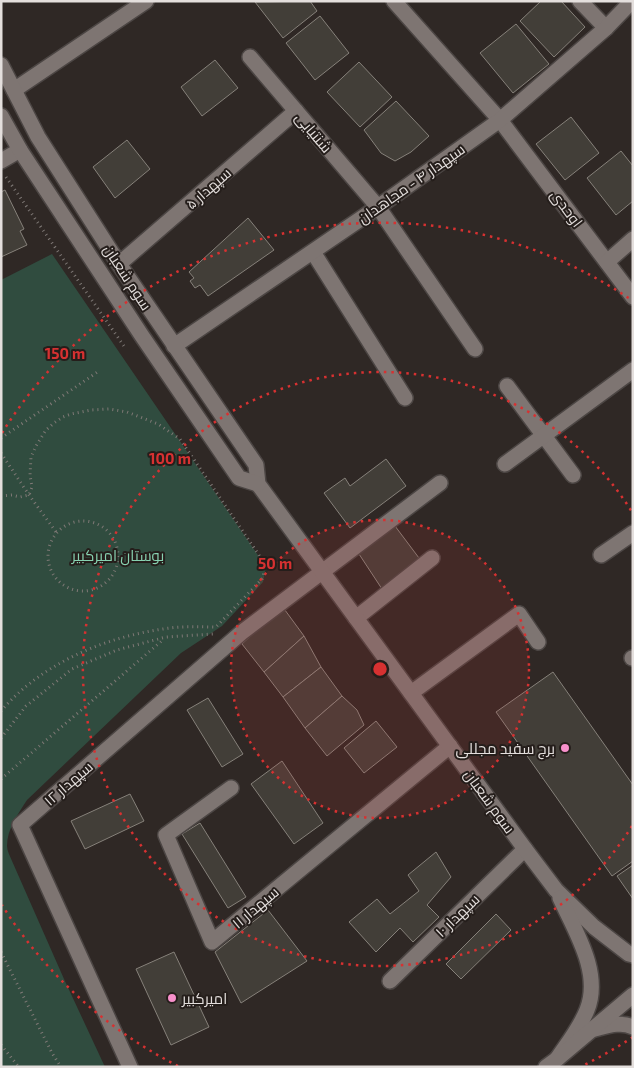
<svg xmlns="http://www.w3.org/2000/svg" width="634" height="1068" font-family="'Exo 2',Cairo,sans-serif">
<style>
.green{fill:#304c3f}
.building{fill:#423e38;stroke:#86817a}
.lines{fill:none;stroke-linecap:round;stroke-linejoin:round}
.street-casing{stroke:#4c4644;stroke-width:18}
.secondary-casing{stroke:#4c4644;stroke-width:18}
.path{stroke:#7f7976;stroke-width:3;stroke-dasharray:1 4;stroke-linecap:butt}
.street{stroke:#7e7572;stroke-width:15}
.secondary{stroke:#7e7572;stroke-width:15}
.ring{fill:none;stroke:#d73131;stroke-width:2.5;stroke-dasharray:2.5 5}
.poi-dot{fill:#f890cb;stroke:#251e1b;stroke-width:2}
.labels{text-anchor:middle;dominant-baseline:central;stroke-width:4;stroke-linejoin:round;paint-order:stroke}
.street-label{font-size:15px;fill:#e4dfdd;stroke:#251e1b}
.park-label{font-size:15px;fill:#88d2b1;stroke:#251e1b}
.poi-label{font-size:15px;fill:#e4dfdd;stroke:#251e1b;text-anchor:end}
.centre{fill:#d73131;stroke:#251e1b;stroke-width:2.5}
.ring-label{font-size:15px;text-anchor:middle;font-weight:bold;fill:#d73131;stroke:#251e1b;stroke-width:4;stroke-linejoin:round;paint-order:stroke}
</style>
<rect width="100%" height="100%" fill="#2f2825"/>
<path class="green" d="M52 254 266 567 263 582 222 626 181 653 27 800C18 814 7 829 7 846 7 851 10 856 12 861L64 979 105 1067H1V280Z"/>
<g class="building">
<path d="M310 1 317 11 283 38 255 2Z"/>
<path d="M541 1H561L585 27 554 57 520 21Z"/>
<path d="M320 16 349 53 315 80 286 43Z"/>
<path d="M516 24 549 64 513 93 480 53Z"/>
<path d="M215 60 238 88 202 116 181 87Z"/>
<path d="M359 62 392 97 360 127 327 92Z"/>
<path d="M396 101 429 136 411 152 395 161 381 153 364 130Z"/>
<path d="M571 117 599 153 565 180 536 144Z"/>
<path d="M127 140 150 169 115 198 93 167Z"/>
<path d="M621 151 633 166V201L616 215 587 178Z"/>
<path d="M5 190 24 229 20 231 27 245 1 257V192Z"/>
<path d="M248 218 274 250 208 296 200 285 195 288 190 281 194 278 189 272Z"/>
<path d="M386 459 406 486 350 528 324 493 345 478 350 486Z"/>
<path d="M395 526 419 558 382 589 359 554Z"/>
<path d="M282 606 304 636 264 672 242 644Z"/>
<path d="M304 636 321 667 283 697 264 672Z"/>
<path d="M321 667 342 696 305 728 283 697Z"/>
<path d="M553 672 633 785V861L612 876 496 712Z"/>
<path d="M342 696 357 710 364 725 327 756 305 728Z"/>
<path d="M208 698 243 754 222 767 187 710Z"/>
<path d="M376 721 397 747 364 773 344 748Z"/>
<path d="M282 761 323 823 294 844 251 784Z"/>
<path d="M130 794 144 821 85 849 71 821Z"/>
<path d="M200 823 246 897 228 908 182 834Z"/>
<path d="M436 852 451 877 427 905 439 917 413 942 400 928 376 952 349 922 377 899 390 914 419 891 408 875Z"/>
<path d="M633 865V899L617 876Z"/>
<path d="M268 910 307 961 241 1003 215 952Z"/>
<path d="M496 914 511 930 461 979 446 964Z"/>
<path d="M174 952 209 1027 171 1045 136 969Z"/>
</g>
<g class="lines">
<g class="street-casing">
<g id="street">
<path d="M394 1 500 120 633 297"/>
<path d="M580 1 606 28"/>
<path d="M250 57 378 207 475 349"/>
<path d="M14 90 146 1"/>
<path d="M1 161 20 150"/>
<path d="M313 252 405 398"/>
<path d="M607 262 633 239"/>
<path d="M119 264 296 111"/>
<path d="M174 346 378 207 500 120 606 28 632 1"/>
<path d="M507 386 573 475"/>
<path d="M505 464 633 370"/>
<path d="M601 555 633 533"/>
<path d="M356 618 432 558"/>
<path d="M632 658H633"/>
<path d="M411 693 519 614 538 642"/>
<path d="M231 788 166 835 212 942 450 746"/>
<path d="M390 981 525 849"/>
<path d="M130 1067 20 825 241 633 440 483"/>
</g>
</g>
<g class="secondary-casing">
<g id="secondary">
<path d="M1 65 38 137 119 264 256 465 258 484 525 849 556 890 594 927 629 954 633 955"/>
<path d="M1 116 20 150 142 336 239 478 258 484"/>
<path d="M595 1029C607 1026 621 1021 633 1027"/>
<path d="M557 1059C567 1044 580 1028 587 1010 602 973 575 931 560 898"/>
<path d="M546 1067 557 1059 633 995"/>
</g>
</g>
<g class="path">
<path d="M6 177 126 349"/>
<path d="M1 438 99 371"/>
<path d="M1 453 29 495 56 532"/>
<path d="M1 496 12 495 20 497 29 495 32 487 30 475 31 457 36 446 46 430 54 423 63 417 71 414 91 410 109 409 127 412 158 424 180 439 263 561 264 570 263 578 216 627C200 627 185 626 170 628 107 636 43 662 1 711"/>
<circle cx="83" cy="556" r="35"/>
<path d="M1 738 26 706 72 669 117 650 166 637 213 634"/>
<path d="M1 779 164 639"/>
<path d="M1 952 52 1053 61 1067"/>
<path d="M1 1045 19 1067"/>
</g>
<use href="#street" class="street"/>
<use href="#secondary" class="secondary"/>
</g>
<circle cx="380" cy="669" r="149" fill="#d73131" fill-opacity=".12"/>
<g class="ring">
<circle cx="380" cy="669" r="149"/>
<path d="M632 826A297 297 0 1 1 632 512"/>
<path d="M633 1037A446 446 0 0 1 582 1066M178 1066A446 446 0 0 1 2 905M2 433A446 446 0 0 1 633 301"/>
</g>
<g class="poi-dot">
<circle cx="565" cy="748" r="5"/>
<circle cx="172" cy="998" r="5"/>
</g>
<g class="labels">
<g class="street-label">
<text transform="translate(314 132) rotate(50)">شنتیایی</text>
<text transform="translate(411 183) rotate(-35)">سپهدار ۴ - مجاهدان</text>
<text transform="translate(208 188) rotate(-41)">سپهدار ۵</text>
<text transform="translate(567 208) rotate(53)">اوحدی</text>
<text transform="translate(128 277) rotate(57)">سوم شعبان</text>
<text transform="translate(68 783) rotate(-41)">سپهدار ۱۲</text>
<text transform="translate(490 801) rotate(54)">سوم شعبان</text>
<text transform="translate(255 907) rotate(-40)">سپهدار ۱۱</text>
<text transform="translate(457 915) rotate(-44)">سپهدار ۱۰</text>
</g>
<g class="park-label">
<text x="118" y="555">بوستان امیرکبیر</text>
</g>
<g class="poi-label">
<text x="555" y="748">برج سفید مجللی</text>
<text x="182" y="998" text-anchor="start">امیرکبیر</text>
</g>
</g>
<circle cx="380" cy="669" r="8" class="centre"/>
<g class="ring-label">
<text x="65" y="359">150 m</text>
<text x="170" y="464">100 m</text>
<text x="275" y="569">50 m</text>
</g>
<rect width="634" height="1068" fill="none" stroke="#e4dfdd" stroke-width="5"/>
</svg>
